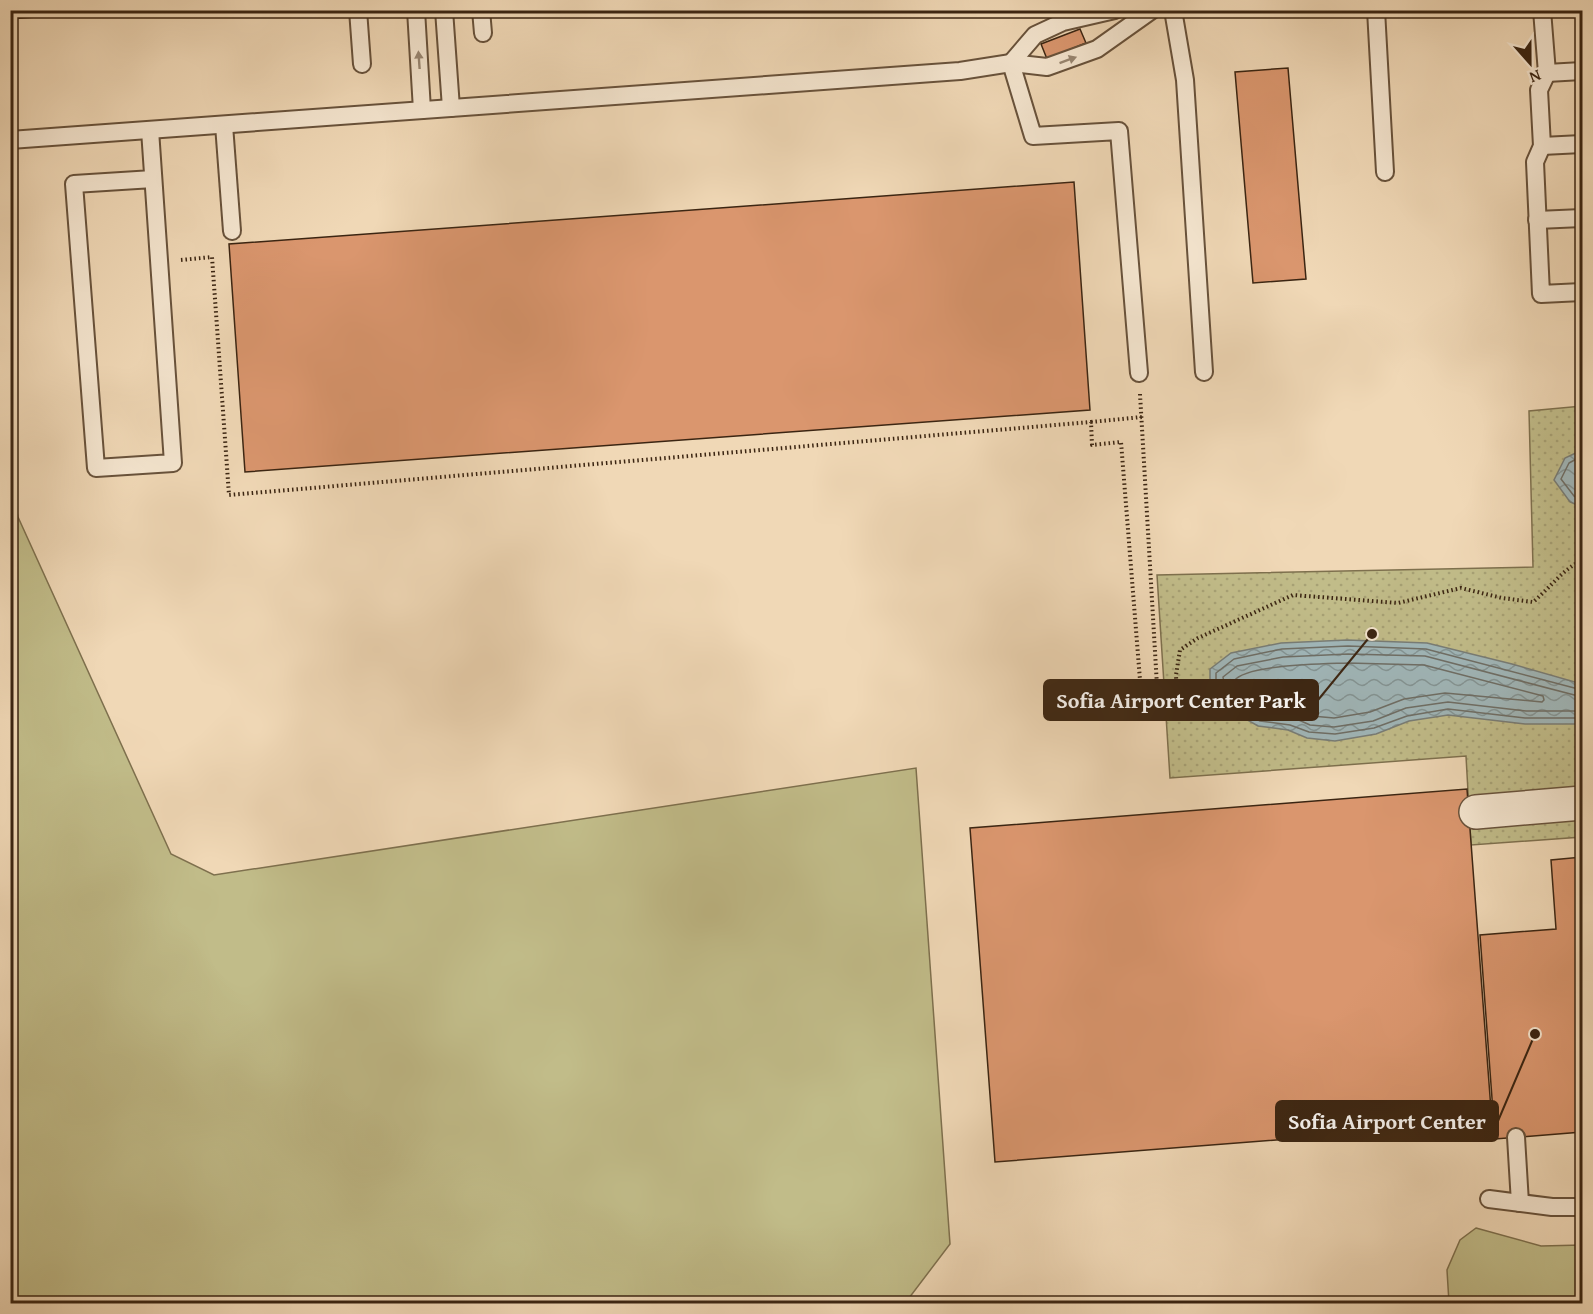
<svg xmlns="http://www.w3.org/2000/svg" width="1593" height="1314" font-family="'Gentium Book Plus',serif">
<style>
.grass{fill:#c1bc89;stroke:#7e704e;stroke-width:1.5}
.park{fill:url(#park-dots);stroke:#7e704e;stroke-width:1.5}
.water{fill:url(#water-waves);stroke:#787d77;stroke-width:1.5}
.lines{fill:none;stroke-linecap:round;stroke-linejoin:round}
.shore{stroke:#6e6e66;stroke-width:1.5}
.building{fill:#da966e;stroke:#3b2512;stroke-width:1.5}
.lane-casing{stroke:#68523b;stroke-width:20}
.street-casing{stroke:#68523b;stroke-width:36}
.path{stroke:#3b2512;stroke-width:4;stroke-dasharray:1.5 3;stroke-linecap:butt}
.lane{stroke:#f5e6d0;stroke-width:16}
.street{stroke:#f5e6d0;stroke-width:33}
.oneway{fill:#988671}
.leader{fill:none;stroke:#3b2512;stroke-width:2}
.callout-dot{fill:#3b2512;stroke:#f5e6d0;stroke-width:2}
.callout{fill:#3b2512;stroke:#3b2512;stroke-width:2}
.callout-label{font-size:22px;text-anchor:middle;font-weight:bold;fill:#fff}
</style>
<defs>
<pattern id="park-dots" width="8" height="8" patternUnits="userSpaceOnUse" patternTransform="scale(1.5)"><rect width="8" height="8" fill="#c1bc89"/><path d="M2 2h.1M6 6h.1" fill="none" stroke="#a7a175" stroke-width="1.8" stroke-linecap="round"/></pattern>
<pattern id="water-waves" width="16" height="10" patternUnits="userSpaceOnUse" patternTransform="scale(1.5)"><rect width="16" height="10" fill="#a0b7ba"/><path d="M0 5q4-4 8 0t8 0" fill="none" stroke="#849596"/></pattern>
</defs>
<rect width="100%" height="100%" fill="#f0d8b6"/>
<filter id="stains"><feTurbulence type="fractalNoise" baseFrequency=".00333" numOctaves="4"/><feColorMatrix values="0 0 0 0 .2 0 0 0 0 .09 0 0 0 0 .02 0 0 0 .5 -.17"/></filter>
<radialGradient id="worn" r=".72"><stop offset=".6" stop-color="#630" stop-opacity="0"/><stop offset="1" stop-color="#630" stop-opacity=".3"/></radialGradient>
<g class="grass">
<path d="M10 479 18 517 171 854 214 875 916 768 950 1244 906 1302 904 1304 11 1303Z"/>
<path d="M1476 1228 1541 1246 1582 1245V1303H1449L1447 1270 1460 1240Z"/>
</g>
<path class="park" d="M1582 406V837L1471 845 1466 756 1170 778 1157 575 1533 567 1529 411Z"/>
<g class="water">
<path d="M1582 450V507L1570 502 1554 480 1565 458Z"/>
<path d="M1347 640 1427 643 1512 664 1582 684V724H1525L1448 715 1409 721 1376 734 1335 741 1307 738 1288 730 1258 726 1228 709 1210 688V669L1231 653 1281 643Z"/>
</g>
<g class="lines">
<g class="shore">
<path d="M1582 456 1569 463 1561 479 1574 496 1582 500"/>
<path d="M1348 663 1424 665 1543 696 1544 700 1542 702 1445 693 1404 699 1370 712 1334 718 1312 716 1294 709 1265 705 1243 692 1234 681C1246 664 1326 664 1348 663Z"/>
<path d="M1582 690 1426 649 1348 646 1282 649 1234 659 1216 673V686L1233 705 1260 721 1290 725 1309 732 1335 734 1374 728 1407 716 1448 709 1525 718H1582"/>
<path d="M1582 697 1425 656 1348 654 1283 657 1237 666 1223 677 1224 683 1237 698 1262 713 1292 717 1310 725 1334 727 1373 721 1406 708 1448 702 1526 711H1582"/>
</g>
</g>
<g class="building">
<path d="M10 10H132L10 19Z"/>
<path d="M1080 29 1086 43 1047 59 1041 44Z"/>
<path d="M1288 68 1306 279 1253 283 1235 72Z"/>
<path d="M1074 182 1090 410 245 472 229 244Z"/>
<path d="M1467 789 1492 1123 995 1162 970 828Z"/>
<path d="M1582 857V1132L1495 1139 1480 935 1556 929 1551 860Z"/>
</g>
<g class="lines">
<g class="lane-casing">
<g id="lane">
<path d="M358 10 362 64"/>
<path d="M416 10 422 110"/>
<path d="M444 10 451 108"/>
<path d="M481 10 483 33"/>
<path d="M1173 10 1185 80 1204 372"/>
<path d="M1376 10 1385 172"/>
<path d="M1542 10 1547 73 1539 90 1542 146 1535 162 1541 294 1582 292"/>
<path d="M1011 63 1033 136 1119 131 1139 373"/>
<path d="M1011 63 1035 35 1063 22 1115 10"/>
<path d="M1547 73 1582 71"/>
<path d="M224 125 232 231"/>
<path d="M150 130 173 463 96 468 74 184 153 179"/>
<path d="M10 140 960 71 1011 63 1047 67 1097 49 1152 10"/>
<path d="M1542 146 1582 144"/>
<path d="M1537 220 1582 218"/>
<path d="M1516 1137 1520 1203"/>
<path d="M1489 1199 1552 1207H1582"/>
</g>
</g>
<g class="street-casing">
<path id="street" d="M1476 812 1582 803"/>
</g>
<g class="path">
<path d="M181 260 212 257 229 495 1091 422 1092 445 1121 442 1142 705 1158 703"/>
<path d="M1140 394 1158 703 1177 701 1176 675 1180 650 1198 638 1293 595 1398 603 1461 588 1502 598 1533 602C1550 588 1562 570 1582 560"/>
<path d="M1091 422 1142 417"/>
</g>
<use href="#lane" class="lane"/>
<use href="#street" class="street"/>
</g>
<defs><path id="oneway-solid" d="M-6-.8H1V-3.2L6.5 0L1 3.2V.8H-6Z" transform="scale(1.5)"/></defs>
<g class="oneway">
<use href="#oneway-solid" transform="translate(419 60) rotate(-94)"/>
<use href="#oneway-solid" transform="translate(1068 60) rotate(-20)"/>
</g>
<path class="leader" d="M1372 634L1318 700M1535 1034L1498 1121"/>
<g class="callout-dot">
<circle cx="1372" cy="634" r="6"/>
<circle cx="1535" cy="1034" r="6"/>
</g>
<g class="callout">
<rect x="1044" y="680" width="274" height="40" rx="6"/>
<rect x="1276" y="1101" width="222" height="40" rx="6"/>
</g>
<g class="callout-label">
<text x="1181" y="708">Sofia Airport Center Park</text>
<text x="1387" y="1129">Sofia Airport Center</text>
</g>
<rect width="1593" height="1314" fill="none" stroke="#f0d8b6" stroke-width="36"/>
<rect x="12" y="12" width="1569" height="1290" fill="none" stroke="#3b2512" stroke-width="3"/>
<rect x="18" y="18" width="1557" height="1278" fill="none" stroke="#3b2512" stroke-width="1.5"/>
<g transform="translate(1530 63) rotate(159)" stroke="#f5e6d0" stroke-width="4.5" paint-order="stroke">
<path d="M0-4.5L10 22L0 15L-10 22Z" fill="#3b2512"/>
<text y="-9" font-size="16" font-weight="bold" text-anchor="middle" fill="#3b2512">N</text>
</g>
<rect width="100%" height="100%" filter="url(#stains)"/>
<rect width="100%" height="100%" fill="url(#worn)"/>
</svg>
